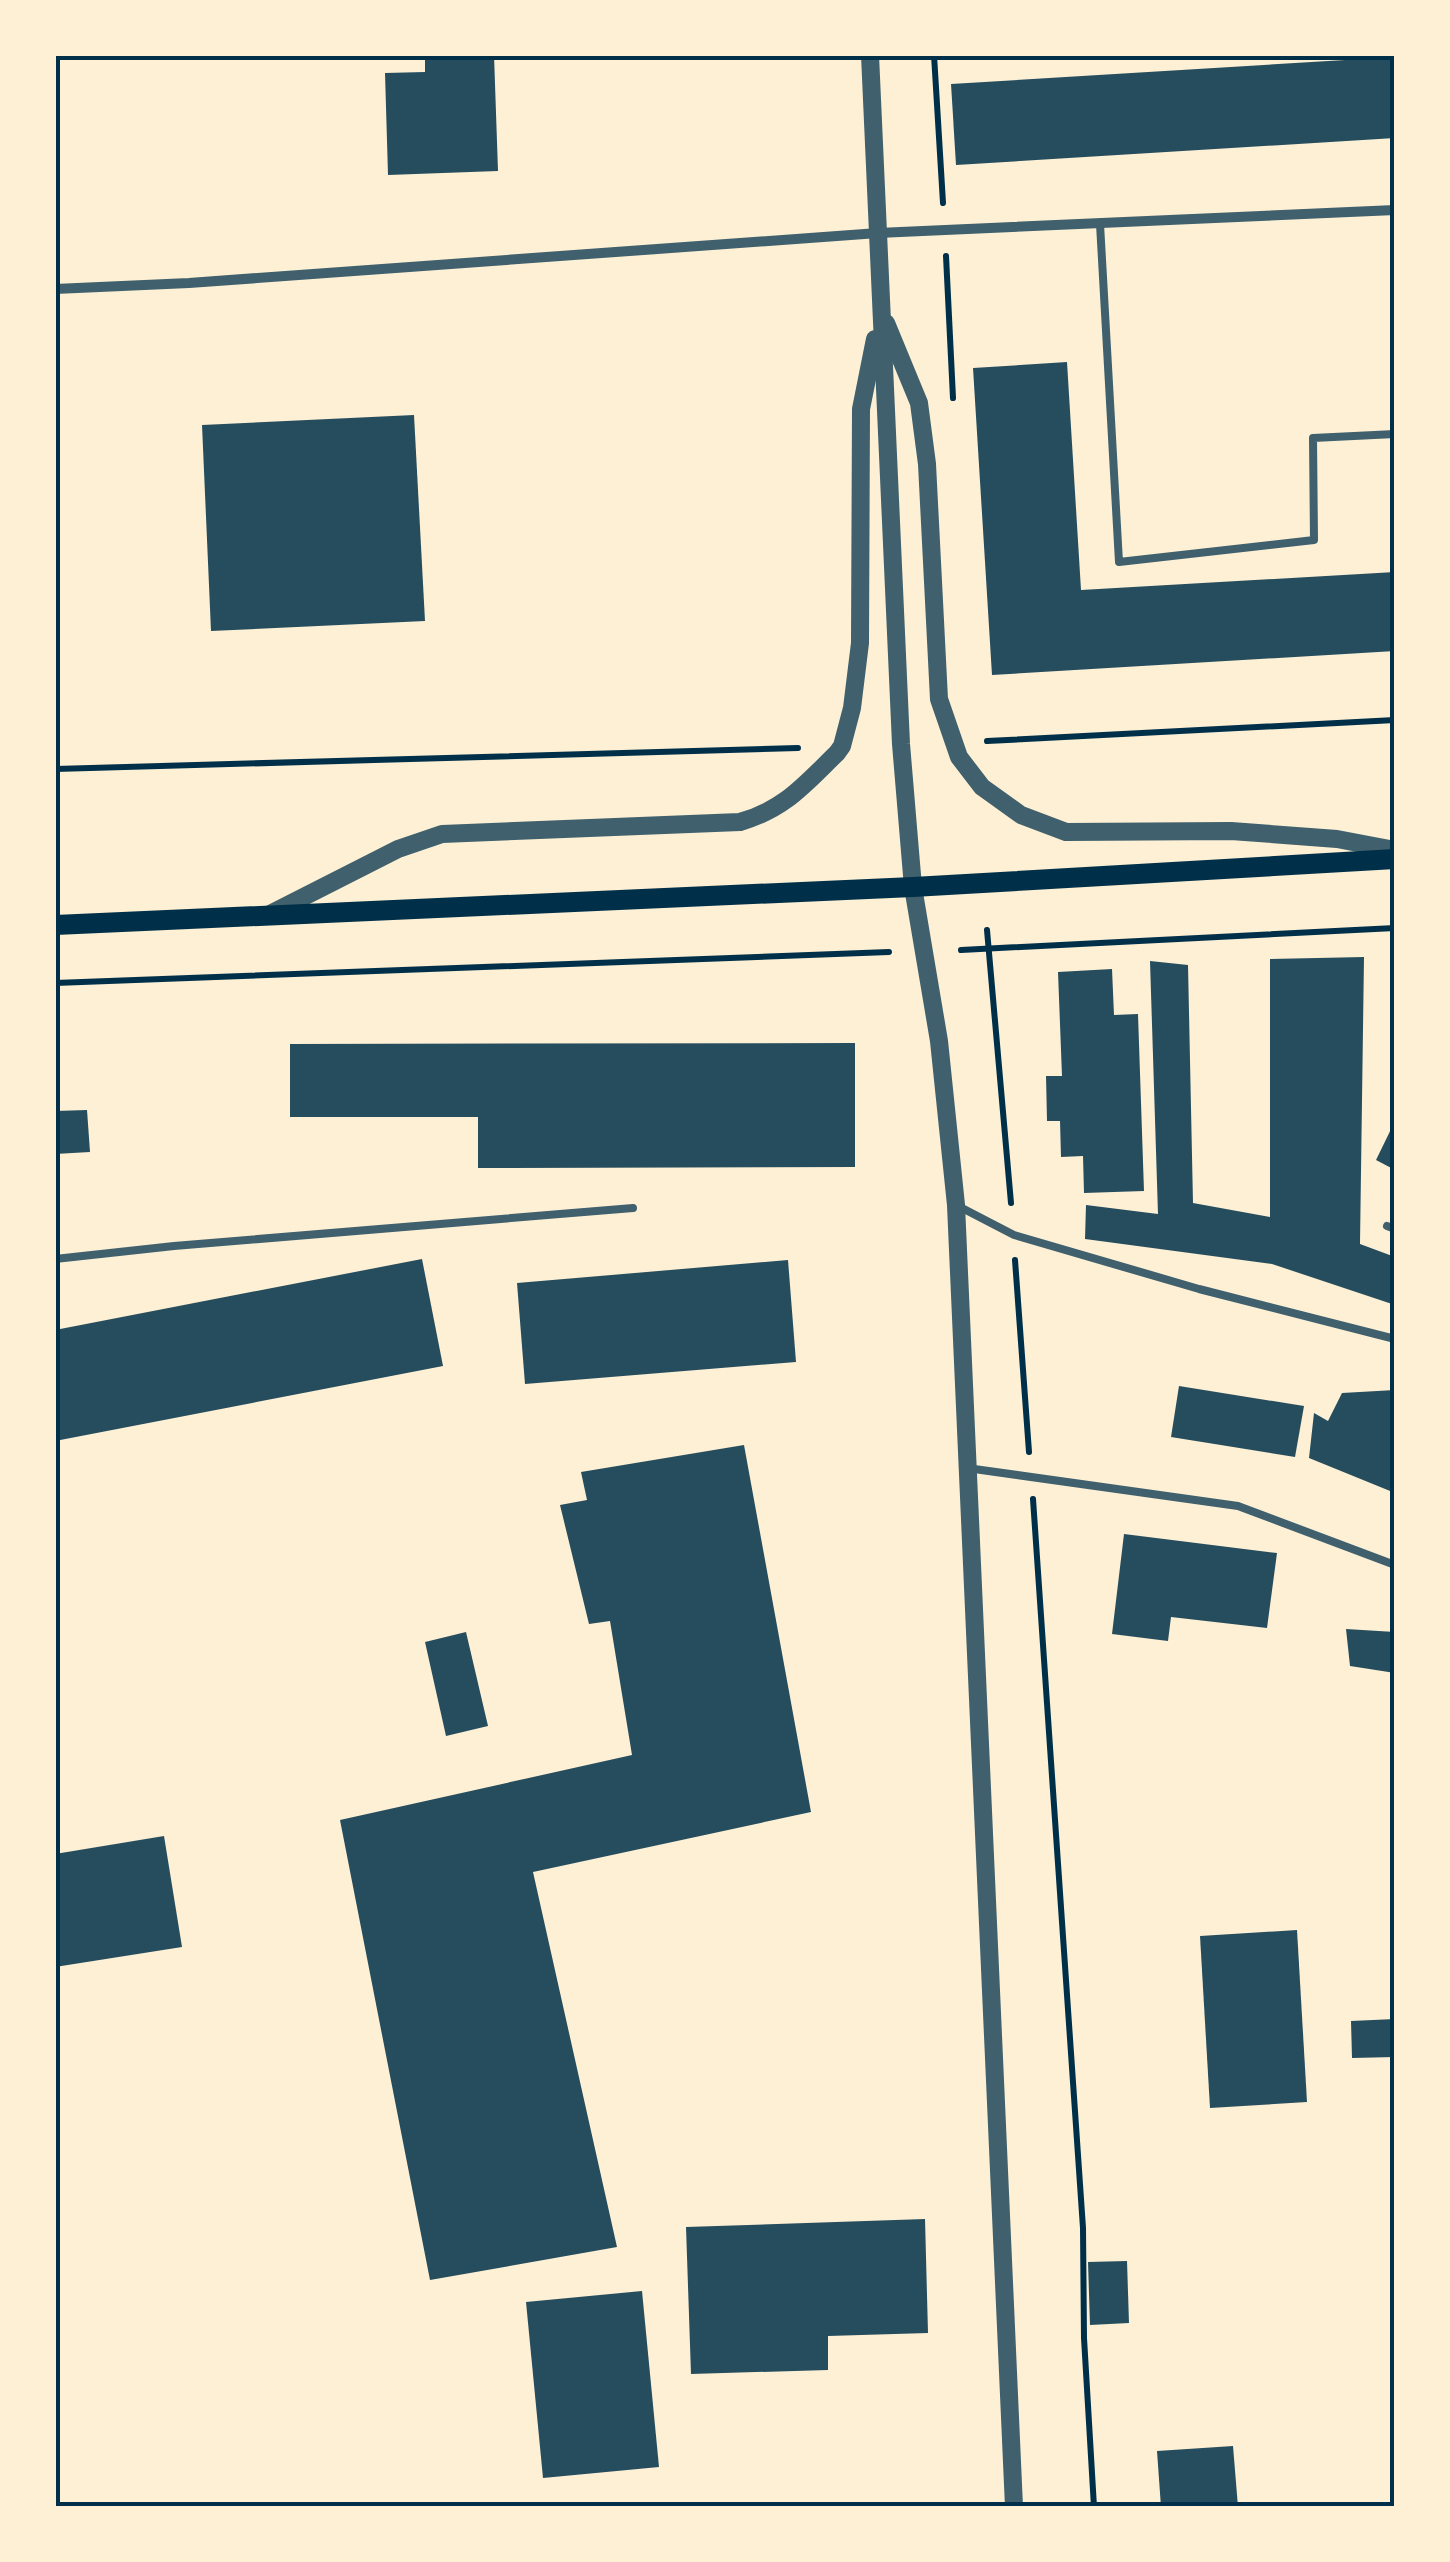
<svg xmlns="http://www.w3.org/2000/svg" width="1450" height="2562" font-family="'Exo 2',sans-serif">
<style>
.building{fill:#264d5e}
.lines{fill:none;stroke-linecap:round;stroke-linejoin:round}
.path{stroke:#003049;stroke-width:6}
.service{stroke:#3f606c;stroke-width:8}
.minor{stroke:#3f606c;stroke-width:10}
.tertiary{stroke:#3f606c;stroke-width:18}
.secondary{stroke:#003049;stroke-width:20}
.neatline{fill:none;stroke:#003049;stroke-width:4}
</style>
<rect width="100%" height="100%" fill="#fdf0d5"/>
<g class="building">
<path d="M425 55H494L498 171 388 175 385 73 425 72Z"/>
<path d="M1395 57V138L956 165 951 84Z"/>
<path d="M1067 362 1081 590 1395 572V651L992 675 973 368Z"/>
<path d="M414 415 425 621 211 631 202 425Z"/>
<path d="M1364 957 1360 1244 1395 1257V1305L1272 1264 1085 1239 1086 1205 1158 1214 1150 961 1188 965 1193 1203 1270 1217V959Z"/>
<path d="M1112 969 1114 1015 1138 1014 1144 1191 1084 1193 1083 1156 1061 1157 1060 1121H1047L1046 1076H1062L1058 972Z"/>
<path d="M855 1043V1167L478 1168V1117H290V1044Z"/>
<path d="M87 1110 90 1152 55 1154V1111Z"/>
<path d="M1395 1121V1170L1376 1160Z"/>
<path d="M422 1259 443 1366 55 1441V1330Z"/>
<path d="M788 1260 796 1362 525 1384 517 1283Z"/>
<path d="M1179 1386 1304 1406 1295 1457 1171 1437Z"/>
<path d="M1395 1390V1493L1309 1458 1314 1413 1328 1421 1342 1393Z"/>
<path d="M744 1445 811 1812 533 1872 617 2247 430 2280 340 1820 632 1755 610 1621 589 1624 560 1505 587 1500 581 1472Z"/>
<path d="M1124 1534 1277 1553 1267 1628 1171 1617 1168 1641 1112 1634Z"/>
<path d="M1346 1629 1395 1632V1673L1350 1666Z"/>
<path d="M466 1632 488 1726 446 1736 425 1642Z"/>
<path d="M164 1836 182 1947 55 1967V1854Z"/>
<path d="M1297 1930 1307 2102 1210 2108 1200 1936Z"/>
<path d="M1395 2019V2057L1352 2058 1351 2021Z"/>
<path d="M925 2219 928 2333 828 2336V2370L691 2374 686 2227Z"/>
<path d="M1127 2261 1129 2323 1090 2325 1088 2262Z"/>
<path d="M642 2291 659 2467 543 2478 526 2302Z"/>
<path d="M1233 2446 1238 2507H1161L1157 2451Z"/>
</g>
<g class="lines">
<g class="path">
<path d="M934 55 943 203"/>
<path d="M946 256 953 398"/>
<path d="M987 741 1395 720"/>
<path d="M55 769 798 748"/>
<path d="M987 930 1011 1203"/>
<path d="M961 950 1395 928"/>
<path d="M55 983 889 952"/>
<path d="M1015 1260 1029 1452"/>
<path d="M1033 1499 1083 2228 1084 2338 1094 2507"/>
</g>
<g class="service">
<path d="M1100 224 1119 562 1314 540 1313 438 1395 434"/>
<path d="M960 1207 1014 1235 1199 1289 1395 1339"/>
<path d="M1387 1226 1395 1229"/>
<path d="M55 1259 174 1246 633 1208"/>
<path d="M967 1468 1238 1506 1395 1565"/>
</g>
<path class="minor" d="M55 289 189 283 878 233 1395 210"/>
<g class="tertiary">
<path d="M870 55 901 744 913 887 939 1041 956 1205 1014 2507"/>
<path d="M886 323 919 403 927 464 939 699 959 757 982 787 1021 815 1066 832 1231 831 1337 839 1395 850"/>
<path d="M270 914 398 849 442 834 740 822C785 809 804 785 837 753L842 746 852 708 860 643 861 409 875 339"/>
</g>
<path class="secondary" d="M55 925 913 887 1395 859"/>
</g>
<rect width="1450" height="2562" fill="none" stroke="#fdf0d5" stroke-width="115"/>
<rect x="58" y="58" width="1334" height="2446" class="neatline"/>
</svg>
